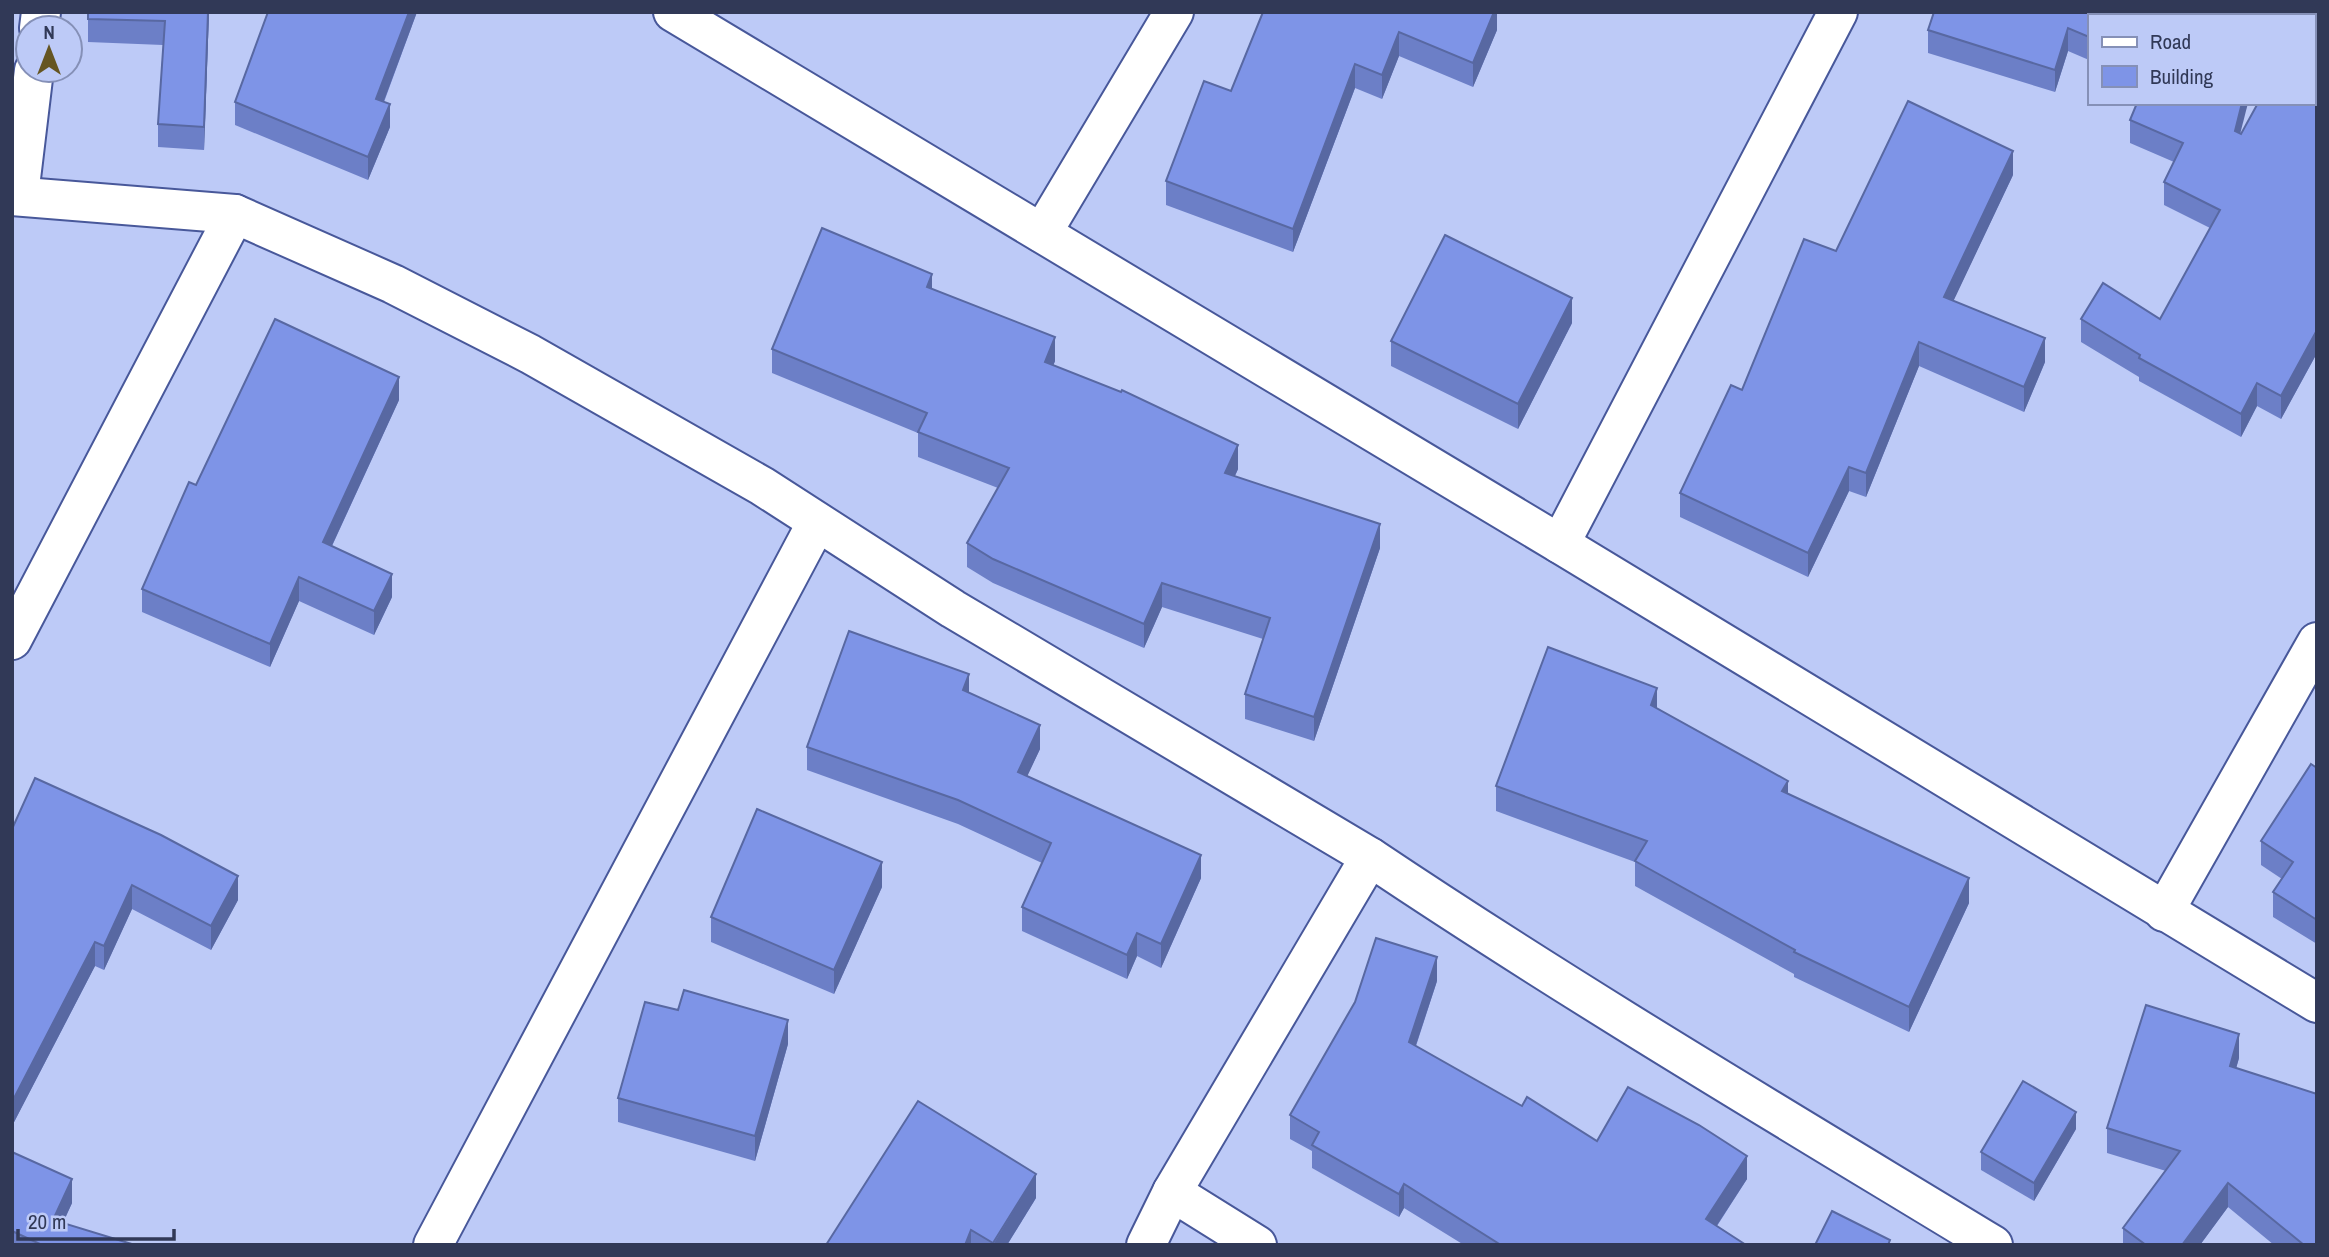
<svg xmlns="http://www.w3.org/2000/svg" width="2329" height="1257" font-family="'Archivo Narrow',sans-serif">
<style>
.lines{fill:none;stroke-linecap:round;stroke-linejoin:round}
.minor-casing{stroke:#48589a;stroke-width:42}
.minor{stroke:#fff;stroke-width:38}
.wall{fill:#6c7fc7}
.shaded-wall{fill:#5868a2}
.building{fill:#7e94e7;stroke:#5868a2;stroke-width:2}
</style>
<rect width="100%" height="100%" fill="#bdcaf7"/>
<g class="lines">
<g class="minor-casing">
<g id="minor">
<path d="M673 12 1560 544 2317 1003"/>
<path d="M39 28 41 12"/>
<path d="M19 195 34 70"/>
<path d="M12 196 235 214 393 284 530 354 762 486 953 609 1370 857C1573 993 1784 1118 1993 1245"/>
<path d="M1042 233 1174 12"/>
<path d="M1560 544 1838 12"/>
<path d="M12 640 235 214"/>
<path d="M2164 912 2317 642"/>
<path d="M1172 1192 1257 1245"/>
<path d="M433 1245 817 522"/>
<path d="M1146 1245 1172 1192 1370 857"/>
</g>
</g>
<use href="#minor" class="minor"/>
</g>
<g class="wall">
<path d="M88 12H209L204 150 158 147V124L163 45 88 42Z"/>
<path d="M268 12H417L384 102 390 127 368 180 235 125V102Z"/>
<path d="M1263 12H1497V30L1473 87 1399 56 1382 99 1355 88 1293 252 1166 205V181L1231 91Z"/>
<path d="M2317 12V353L2281 419 2257 406 2241 437 2139 381V377L2081 342V319H2160L2210 228 2164 205V182L2174 162 2130 143V120L2241 134Z"/>
<path d="M2089 16V60L2068 51 2055 92 1928 53V30Z"/>
<path d="M2013 175 1953 301 2045 362 2024 412 1919 366 1866 497 1849 491 1808 577 1680 517V493L1742 390 1836 251Z"/>
<path d="M932 289 1055 361 1053 366 1238 469 1235 476 1380 548 1314 741 1245 719V694L1263 639 1162 607 1144 648 993 583 967 567V543L998 488 918 457V433L772 373V349Z"/>
<path d="M1572 323 1518 429 1391 366V341Z"/>
<path d="M399 400 332 546 392 597 374 635 299 601 270 667 142 612V589L196 485Z"/>
<path d="M969 692 1040 749 1027 776 1201 878 1161 968 1137 956 1127 979 1022 931V907L1042 863 958 824 807 770V747Z"/>
<path d="M1657 709 1788 793 1969 903 1909 1032 1794 977V974L1635 886V862L1496 811V786Z"/>
<path d="M2317 768V944L2273 917V892L2282 879 2261 865V841Z"/>
<path d="M12 829 238 900 211 950 132 909 104 970 95 966 12 1126Z"/>
<path d="M882 887 834 994 711 942V917Z"/>
<path d="M1437 981 1416 1046 1522 1106 1597 1141 1747 1179 1717 1226 1746 1245H1464L1404 1208 1399 1217 1312 1168V1151L1290 1139V1115Z"/>
<path d="M788 1044 755 1161 618 1122V1098Z"/>
<path d="M2239 1058 2236 1068 2317 1245H2274L2228 1207 2200 1245H2123V1228L2166 1171 2107 1153V1128Z"/>
<path d="M2076 1129 2034 1201 1981 1170V1152Z"/>
<path d="M12 1152 72 1203 63 1223 135 1245H12Z"/>
<path d="M1036 1198 1007 1245H826Z"/>
</g>
<g class="shaded-wall">
<path d="M208 12H209L204 150V127Z"/>
<path d="M409 12H417L376 122V99Z"/>
<path d="M1494 12H1497V30L1473 87V63Z"/>
<path d="M2265 12H2271L2270 16H2264Z"/>
<path d="M2068 28V51L2055 92V70Z"/>
<path d="M1399 32V56L1382 99V75Z"/>
<path d="M1355 64V88L1293 252V229Z"/>
<path d="M2242 103H2248L2235 154V131Z"/>
<path d="M390 104V127L368 180V157Z"/>
<path d="M2013 151V175L1944 321V297Z"/>
<path d="M932 274V298L927 287Z"/>
<path d="M1572 298V323L1518 429V404Z"/>
<path d="M2317 330V353L2281 419V396Z"/>
<path d="M1055 337V361L1045 386V362Z"/>
<path d="M2045 338V362L2024 412V387Z"/>
<path d="M1919 342V366L1866 497V473Z"/>
<path d="M399 377V400L323 565V542Z"/>
<path d="M2257 383V406L2241 437V414Z"/>
<path d="M1238 445V469L1225 497V473Z"/>
<path d="M1849 467V491L1808 577V553Z"/>
<path d="M1380 524V548L1314 741V717Z"/>
<path d="M392 574V597L374 635V611Z"/>
<path d="M299 577V601L270 667V644Z"/>
<path d="M1162 583V607L1144 648V624Z"/>
<path d="M969 674V698L963 690Z"/>
<path d="M1657 688V712L1651 705Z"/>
<path d="M1040 725V749L1018 796V772Z"/>
<path d="M1788 781V806L1782 791Z"/>
<path d="M1201 855V878L1161 968V944Z"/>
<path d="M882 862V887L834 994V970Z"/>
<path d="M238 876V900L211 950V926Z"/>
<path d="M1969 878V903L1909 1032V1007Z"/>
<path d="M132 885V909L104 970V946Z"/>
<path d="M1137 933V956L1127 979V955Z"/>
<path d="M95 942V966L12 1126V1102Z"/>
<path d="M1437 957V981L1409 1066V1042Z"/>
<path d="M788 1020V1044L755 1161V1136Z"/>
<path d="M2239 1034V1058L2230 1090V1066Z"/>
<path d="M2076 1112V1129L2034 1201V1183Z"/>
<path d="M1747 1156V1179L1706 1242V1219Z"/>
<path d="M1036 1174V1198L1007 1245H993Z"/>
<path d="M72 1179V1203L53 1244V1220Z"/>
<path d="M2228 1183V1207L2200 1245H2182Z"/>
<path d="M1404 1184V1208L1399 1217V1194Z"/>
<path d="M971 1230V1245H965Z"/>
</g>
<g class="building">
<path d="M88 12H208L204 127 158 124 165 21 88 19Z"/>
<path d="M268 12H409L376 99 390 104 368 157 235 102Z"/>
<path d="M1263 12H1494L1473 63 1399 32 1382 75 1355 64 1293 229 1166 181 1204 81 1231 91Z"/>
<path d="M1934 12H2167L2175 16H2089V37L2068 28 2055 70 1928 30Z"/>
<path d="M2201 12H2265L2264 16H2199Z"/>
<path d="M2309 12H2317V330L2281 396 2257 383 2241 414 2139 358 2140 355 2081 319 2103 283 2160 319 2220 210 2164 182 2183 143 2130 120 2137 103H2242L2235 131 2241 134 2258 103H2313V16H2307Z"/>
<path d="M1908 101 2013 151 1944 297 2045 338 2024 387 1919 342 1866 473 1849 467 1808 553 1680 493 1731 385 1742 390 1804 239 1836 251Z"/>
<path d="M822 228 932 274 927 287 1055 337 1045 362 1121 392 1122 390 1238 445 1225 473 1380 524 1314 717 1245 694 1270 618 1162 583 1144 624 993 559 967 543 1009 468 918 432 927 413 772 349Z"/>
<path d="M1445 235 1572 298 1518 404 1391 341Z"/>
<path d="M275 319 399 377 323 542 392 574 374 611 299 577 270 644 142 589 189 482 196 485Z"/>
<path d="M849 631 969 674 963 690 1040 725 1018 772 1201 855 1161 944 1137 933 1127 955 1022 907 1051 843 958 800 807 747Z"/>
<path d="M1548 647 1657 688 1651 705 1788 781 1782 791 1969 878 1909 1007 1794 952 1795 950 1635 861 1647 841 1496 786Z"/>
<path d="M2311 764 2317 768V920L2273 892 2293 862 2261 841Z"/>
<path d="M35 778 161 835 238 876 211 926 132 885 104 946 95 942 12 1102V829Z"/>
<path d="M757 809 882 862 834 970 711 917Z"/>
<path d="M1376 938 1437 957 1409 1042 1522 1106 1527 1097 1597 1141 1628 1087 1699 1125 1747 1156 1706 1219 1746 1245H1501L1404 1184 1399 1194 1312 1145 1319 1132 1290 1115 1355 1002Z"/>
<path d="M684 990 788 1020 755 1136 618 1098 645 1002 678 1010Z"/>
<path d="M2146 1005 2239 1034 2230 1066 2317 1094V1245H2304L2228 1183 2182 1245H2146L2123 1228 2180 1151 2107 1128Z"/>
<path d="M2023 1081 2076 1112 2034 1183 1981 1152Z"/>
<path d="M918 1101 1036 1174 993 1243 971 1230 965 1245H826Z"/>
<path d="M12 1152 72 1179 53 1220 135 1245H42L12 1231Z"/>
<path d="M1832 1211 1890 1240 1888 1245H1815Z"/>
</g>
<rect width="2329" height="1257" fill="none" stroke="#313957" stroke-width="28"/>
<rect x="2088" y="14" width="228" height="91" fill="#bdcaf7" stroke="#8590b7" stroke-width="2"/>
<rect x="2102" y="37" width="35" height="10" fill="#ffffff" stroke="#8590b7" stroke-width="2"/>
<text x="2150" y="49" font-size="21" fill="#313957">Road</text>
<rect x="2102" y="66" width="35" height="21" fill="#7e94e7" stroke="#8590b7" stroke-width="2"/>
<text x="2150" y="84" font-size="21" fill="#313957">Building</text>
<g transform="translate(49 49)"><circle r="33" fill="#bdcaf7" stroke="#8590b7" stroke-width="2"/>
<path d="M0-5L12 26L0 18L-12 26Z" fill="#655522"/>
<text y="-10" font-size="19" font-weight="bold" text-anchor="middle" fill="#313957">N</text>
</g>
<path d="M18 1229v10h156v-10" fill="none" stroke="#313957" stroke-width="3.5"/>
<text x="28" y="1229" font-size="21" fill="#313957" stroke="#bdcaf7" stroke-width="5" paint-order="stroke">20 m</text>
</svg>
